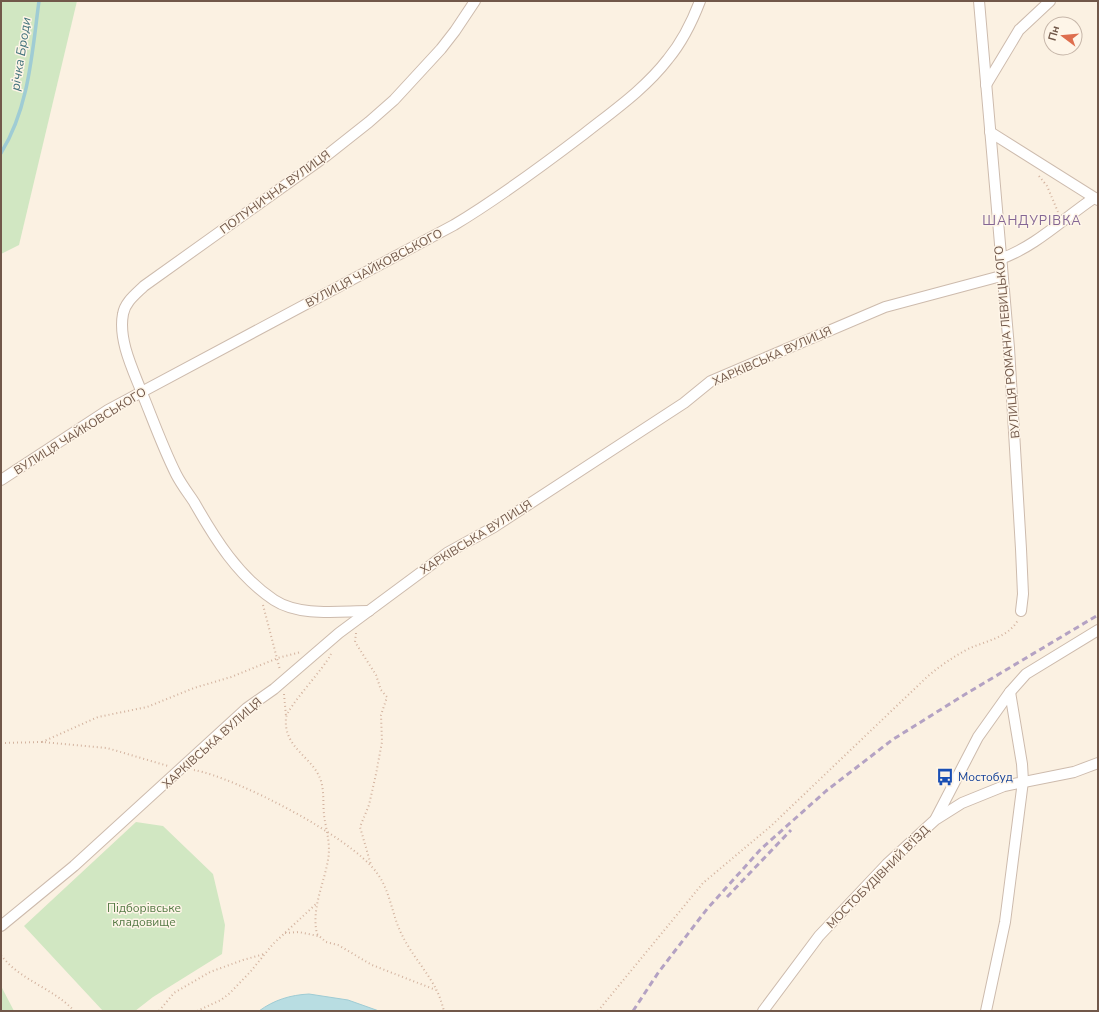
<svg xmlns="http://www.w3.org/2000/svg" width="1099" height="1012" font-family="'Nunito Sans',sans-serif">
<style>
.green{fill:#d1e7c2}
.water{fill:#b8dde2;stroke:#9fccd4}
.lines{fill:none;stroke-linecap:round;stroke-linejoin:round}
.stream{stroke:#9fccd4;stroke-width:3.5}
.minor-casing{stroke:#cdbbad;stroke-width:12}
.path{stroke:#d3b39f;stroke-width:2;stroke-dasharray:1 3;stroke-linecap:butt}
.minor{stroke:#fff;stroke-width:10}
.rail{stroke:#b4a2c3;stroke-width:3;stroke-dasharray:6 4;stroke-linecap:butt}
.labels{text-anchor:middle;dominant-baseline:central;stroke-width:3;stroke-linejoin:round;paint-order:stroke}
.street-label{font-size:12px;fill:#71584a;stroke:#fef5e8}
.transit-label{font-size:12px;fill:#164399;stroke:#fef5e8;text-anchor:start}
.park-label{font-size:12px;fill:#567b46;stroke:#fef5e8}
.water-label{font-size:13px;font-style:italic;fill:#43737c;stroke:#fef5e8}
.neighbourhood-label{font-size:13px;letter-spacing:1px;fill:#846694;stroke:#fef5e8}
</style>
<rect width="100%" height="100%" fill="#fbf1e2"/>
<g class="green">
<path d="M1 1H77L19 245 1 254Z"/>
<path d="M136 822 163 826 213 874 225 925 222 954 153 997 135 1011H103L24 926Z"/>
<path d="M1 986 14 1011H1Z"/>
</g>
<path class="water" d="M309 994 348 1000 379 1011H259C274 1000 290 995 309 994Z"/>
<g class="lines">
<path class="stream" d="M1 153C29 108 32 53 39 1"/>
<g class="minor-casing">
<g id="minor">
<path d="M979 1 1009 348 1021 549 1023 594 1021 611"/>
<path d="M986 85 1019 30 1050 1"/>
<path d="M990 132 1098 200"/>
<path d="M1000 259C1035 247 1064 218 1094 198"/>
<path d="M1 480 108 410 454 225C499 198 542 166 584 134 613 111 645 89 668 59 682 42 692 22 700 1"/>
<path d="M369 611C340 611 300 617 274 600 238 576 215 539 194 502 188 493 181 484 176 474 163 448 153 420 142 393 133 370 118 340 123 314 125 302 136 294 144 286L326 156 369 122 394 100 441 49 455 31 475 1"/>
<path d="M936 818 978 737 1010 692 1026 674 1098 630"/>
<path d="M1 926 74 866 247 708 274 689 339 633 447 553 494 527 684 403 711 381 885 307 1001 276"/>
<path d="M763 1011 819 936 887 864 935 820 962 803 1004 786 1074 772 1098 763"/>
<path d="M986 1011 1005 922 1023 781 1022 764 1010 692"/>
</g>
</g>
<g class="path">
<path d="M1039 176 1047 186 1058 212"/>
<path d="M263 605 280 670"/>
<path d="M356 633 355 642 376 675 381 690 387 697 381 715 382 742 376 774 369 805 360 827 371 865"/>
<path d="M331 654C324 669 287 707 286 718 283 750 317 758 322 785 324 795 323 805 324 815 326 830 331 844 328 860 324 884 311 909 317 934L326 942 338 945 372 965 436 990"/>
<path d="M284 694 286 716"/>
<path d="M42 742 98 717 147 707 194 688 231 677 278 658 301 652"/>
<path d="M1 743 42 742 107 748 168 766"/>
<path d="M194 770C237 778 351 837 377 873 391 892 392 917 403 937 412 955 429 974 437 991 440 997 442 1004 444 1011"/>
<path d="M285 933 299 932 318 936"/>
<path d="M1 955C19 980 55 989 74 1011"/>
<path d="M159 1011 174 993 210 972 243 960 264 954"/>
<path d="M197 1011 221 1000 230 993 251 971 273 944 316 904"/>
<path d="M598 1011 703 883 771 826 928 676C940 666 953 657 968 649 985 641 1008 638 1018 620"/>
</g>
<use href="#minor" class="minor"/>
<g class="rail">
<path d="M727 897 791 830"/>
<path d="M633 1011 658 973 707 909 761 849 826 791 892 740 964 695 1098 615"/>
</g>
</g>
<defs>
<g id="bus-bare" transform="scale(1.38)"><path d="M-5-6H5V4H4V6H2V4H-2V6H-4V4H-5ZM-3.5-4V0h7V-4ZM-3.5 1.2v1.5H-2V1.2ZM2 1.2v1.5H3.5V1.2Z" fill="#1a4fb4" stroke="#fef5e8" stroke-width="2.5" paint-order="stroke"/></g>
</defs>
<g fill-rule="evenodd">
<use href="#bus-bare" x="945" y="777"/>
</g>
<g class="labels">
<g class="street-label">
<text transform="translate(275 192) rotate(-36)">ПОЛУНИЧНА ВУЛИЦЯ</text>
<text transform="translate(374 268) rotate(-28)">ВУЛИЦЯ ЧАЙКОВСЬКОГО</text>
<text transform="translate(1007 342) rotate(-95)">ВУЛИЦЯ РОМАНА ЛЕВИЦЬКОГО</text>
<text transform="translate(772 356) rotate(-24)">ХАРКІВСЬКА ВУЛИЦЯ</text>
<text transform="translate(80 431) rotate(-32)">ВУЛИЦЯ ЧАЙКОВСЬКОГО</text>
<text transform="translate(476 537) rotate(-32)">ХАРКІВСЬКА ВУЛИЦЯ</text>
<text transform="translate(212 743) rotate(-42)">ХАРКІВСЬКА ВУЛИЦЯ</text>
<text transform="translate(878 877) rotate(-45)">МОСТОБУДІВНИЙ В'ЇЗД</text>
</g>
<g class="transit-label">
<text x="958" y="777">Мостобуд</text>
</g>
<g class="park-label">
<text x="144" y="908">Підборівське<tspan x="144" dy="14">кладовище</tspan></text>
</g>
<g class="water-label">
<text transform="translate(21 54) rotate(-81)">річка Броди</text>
</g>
<g class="neighbourhood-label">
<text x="1032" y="221">ШАНДУРІВКА</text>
</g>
</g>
<rect width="1099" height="1012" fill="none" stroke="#71584a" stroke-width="4"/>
<g transform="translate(1063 36) rotate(286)"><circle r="19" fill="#fef5e8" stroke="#c6b6a9"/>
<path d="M0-3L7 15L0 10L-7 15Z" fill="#de6e4e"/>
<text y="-6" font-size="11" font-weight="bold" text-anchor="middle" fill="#71584a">Пн</text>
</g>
</svg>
